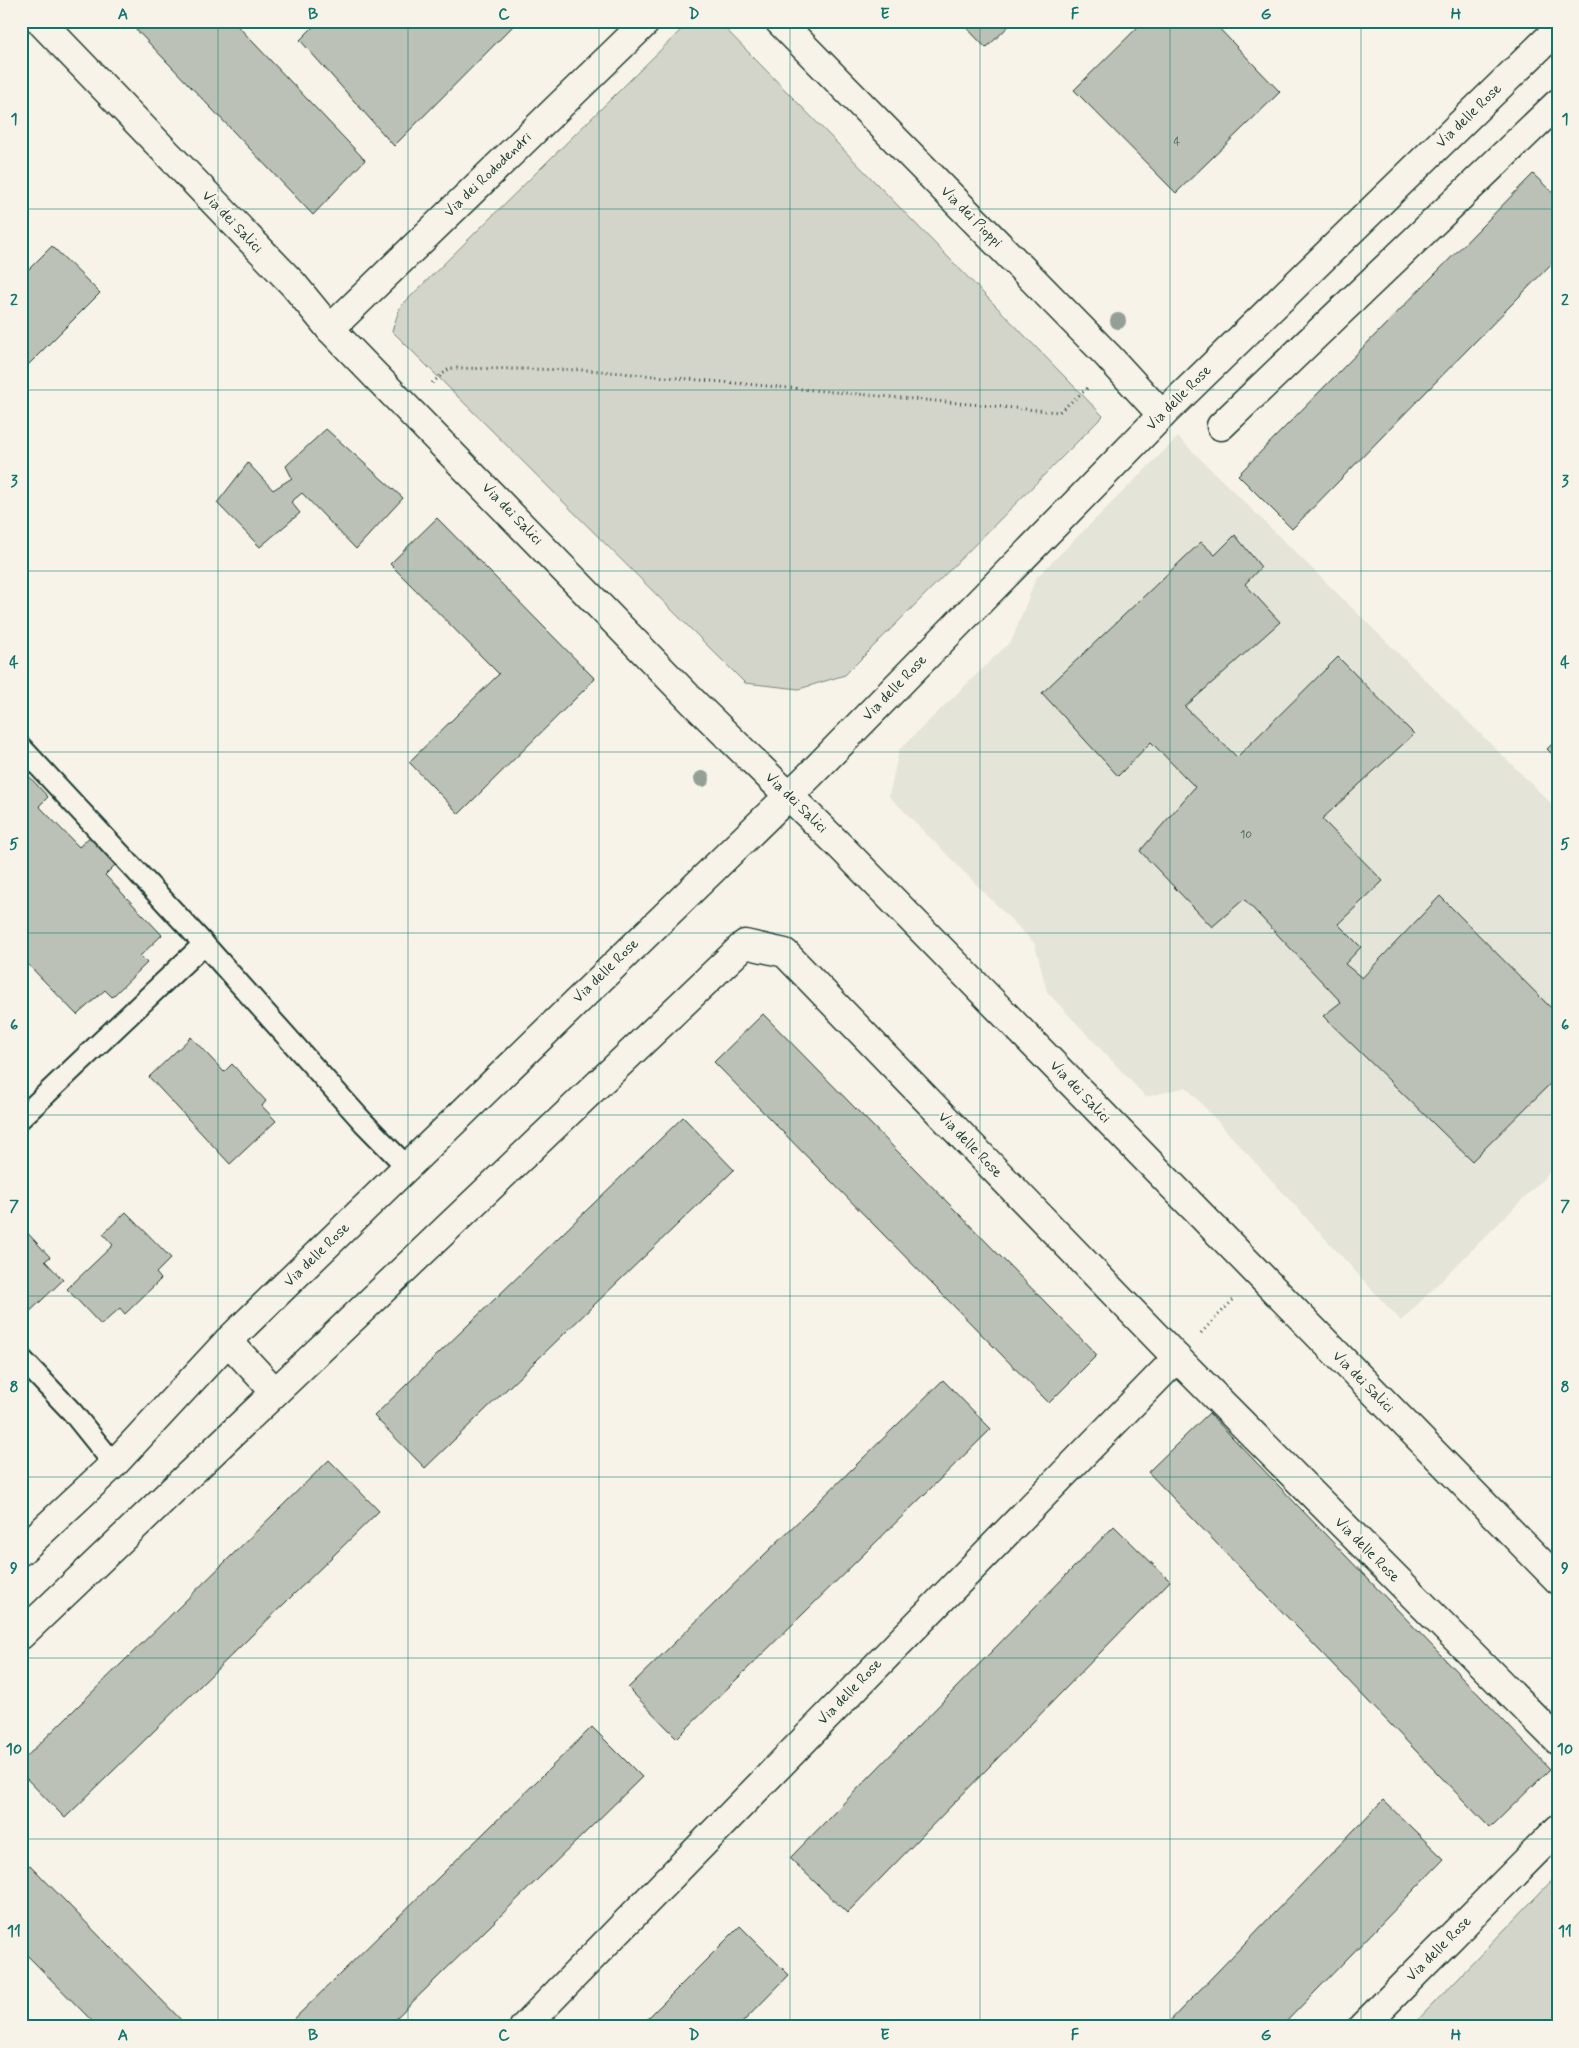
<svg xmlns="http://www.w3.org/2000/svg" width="1579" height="2048" font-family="Mynerve,sans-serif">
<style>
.built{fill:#e5e4d9}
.green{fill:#d3d5ca;stroke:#79897f}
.building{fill:#bbc1b6;stroke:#1f3d34}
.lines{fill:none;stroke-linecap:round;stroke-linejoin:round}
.lane-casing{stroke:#1f3d34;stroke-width:24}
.street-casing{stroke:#1f3d34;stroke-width:31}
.path{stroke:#1f3d34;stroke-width:3;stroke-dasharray:1 4;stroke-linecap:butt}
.lane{stroke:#f7f3e8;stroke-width:20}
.street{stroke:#f7f3e8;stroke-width:28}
.tree{fill:#949f96}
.grid{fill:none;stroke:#0f766e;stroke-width:1;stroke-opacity:0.55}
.labels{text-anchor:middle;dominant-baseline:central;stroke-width:4.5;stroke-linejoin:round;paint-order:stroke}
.number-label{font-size:12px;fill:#465e54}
.street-label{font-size:15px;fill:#1f3d34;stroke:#f7f3e8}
.neatline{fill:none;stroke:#0f766e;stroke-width:2}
.grid-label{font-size:16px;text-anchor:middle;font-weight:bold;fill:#0f766e}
</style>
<rect width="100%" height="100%" fill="#f7f3e8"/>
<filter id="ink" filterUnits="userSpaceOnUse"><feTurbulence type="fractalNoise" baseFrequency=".02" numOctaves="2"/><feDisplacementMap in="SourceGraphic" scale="10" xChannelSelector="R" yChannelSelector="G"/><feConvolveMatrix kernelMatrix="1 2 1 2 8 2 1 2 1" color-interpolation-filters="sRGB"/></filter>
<g filter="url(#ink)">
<path class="built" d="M1178 437 1558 810V1164L1401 1321 1186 1087 1146 1097 1047 992 1035 944 889 796 899 750 1012 640 1036 578Z"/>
<g class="green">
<path d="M690 21H718L1103 416 845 675 799 689 745 683 392 331 400 307Z"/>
<path d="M1558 1874V2027H1411Z"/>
</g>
<g class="building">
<path d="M128 21H233L365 160 313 215Z"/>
<path d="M319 21H518L394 146 300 40Z"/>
<path d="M960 21H1014L986 48Z"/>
<path d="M1144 21H1212L1280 92 1176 193 1074 90Z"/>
<path d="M1533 174 1558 198V257L1292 529 1238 475Z"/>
<path d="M52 246 100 293 21 372V277Z"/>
<path d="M326 429 403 498 356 549 302 493 291 502 300 513 260 547 217 503 248 463 273 490 292 478 286 466Z"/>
<path d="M437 518 595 679 459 814 409 762 499 674 390 564Z"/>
<path d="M1235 535 1261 567 1245 584 1280 622 1185 707 1237 757 1338 657 1414 734 1322 819 1383 881 1338 924 1361 947 1345 964 1362 978 1440 896 1558 1015V1076L1472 1161 1323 1016 1341 1002 1244 899 1212 927 1140 851 1195 787 1151 742 1118 776 1042 693 1201 542 1215 555Z"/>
<path d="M1558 738V760L1547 749Z"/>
<path d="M25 772 48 797 39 806 79 847 97 830 122 858 105 875 162 935 140 956 147 963 112 997 105 990 77 1015 21 957V775Z"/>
<path d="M763 1014 1097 1355 1049 1403 714 1062Z"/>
<path d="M191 1037 224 1072 232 1064 266 1101 262 1106 276 1121 230 1164 149 1077Z"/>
<path d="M683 1117 734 1170 425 1468 374 1416Z"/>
<path d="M126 1212 171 1258 156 1273 161 1279 125 1314 120 1308 101 1325 67 1289 113 1245 103 1234Z"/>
<path d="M21 1226 50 1257 45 1261 63 1280 22 1319Z"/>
<path d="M943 1380 991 1429 677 1738 628 1688Z"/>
<path d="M1209 1413 1550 1769 1490 1828 1148 1472Z"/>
<path d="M329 1460 379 1511 65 1818 21 1773V1762Z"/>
<path d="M1114 1526 1170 1581 847 1913 790 1858Z"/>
<path d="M592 1727 642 1777 387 2027H286Z"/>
<path d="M1383 1800 1444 1859 1281 2027H1164Z"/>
<path d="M30 1865 188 2027H98L21 1949V1873Z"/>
<path d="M740 1926 789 1975 738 2027H639Z"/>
</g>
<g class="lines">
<g class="lane-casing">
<g id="lane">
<path d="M21 747 204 944 364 1123 408 1168"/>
<path d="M21 1118 204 944"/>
<path d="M21 1358 73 1413 114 1464"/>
</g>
</g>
<g class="street-casing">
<g id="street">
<path d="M40 21 294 285 330 329 695 704 840 846 1558 1580"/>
<path d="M779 21 1108 356 1162 415"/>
<path d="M330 329 647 21"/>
<path d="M1221 426 1558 103"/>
<path d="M228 1341 275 1392"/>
<path d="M21 1551 114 1464 228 1341 810 775 1162 415 1558 29"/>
<path d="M21 1635 745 944 785 953 1177 1358 1558 1741"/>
<path d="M524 2027 1177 1358"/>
<path d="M1362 2027 1558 1829"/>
</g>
</g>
<g class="path">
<path d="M432 383 450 368 588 370 1059 412 1089 387"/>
<path d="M1201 1333 1235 1298"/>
</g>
<use href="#lane" class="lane"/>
<use href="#street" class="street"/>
</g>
<g class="tree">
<circle cx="1118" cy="321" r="8"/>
<circle cx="702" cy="779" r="8"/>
</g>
</g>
<path class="grid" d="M218 21V2027M408 21V2027M599 21V2027M790 21V2027M980 21V2027M1170 21V2027M1361 21V2027M21 209H1558M21 390H1558M21 571H1558M21 752H1558M21 933H1558M21 1115H1558M21 1296H1558M21 1477H1558M21 1658H1558M21 1839H1558"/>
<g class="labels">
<g class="number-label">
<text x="1177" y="142">4</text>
<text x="1246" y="835">10</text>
</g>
<g class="street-label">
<text transform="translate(1469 116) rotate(-44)">Via delle Rose</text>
<text transform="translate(488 175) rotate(-44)">Via dei Rododendri</text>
<text transform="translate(971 217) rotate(45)">Via dei Pioppi</text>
<text transform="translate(232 222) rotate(46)">Via dei Salici</text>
<text transform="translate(1179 398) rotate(-45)">Via delle Rose</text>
<text transform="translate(512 514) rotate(46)">Via dei Salici</text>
<text transform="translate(895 688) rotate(-46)">Via delle Rose</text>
<text transform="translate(796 803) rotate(44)">Via dei Salici</text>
<text transform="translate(606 971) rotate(-44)">Via delle Rose</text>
<text transform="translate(1080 1092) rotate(46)">Via dei Salici</text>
<text transform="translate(970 1145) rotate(46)">Via delle Rose</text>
<text transform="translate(317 1255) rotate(-44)">Via delle Rose</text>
<text transform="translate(1363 1382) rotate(45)">Via dei Salici</text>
<text transform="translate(1367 1550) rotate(45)">Via delle Rose</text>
<text transform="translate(850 1692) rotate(-46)">Via delle Rose</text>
<text transform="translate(1439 1949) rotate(-45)">Via delle Rose</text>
</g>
</g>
<rect width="1579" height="2048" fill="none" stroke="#f7f3e8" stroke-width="55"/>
<rect x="28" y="28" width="1524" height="1992" class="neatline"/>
<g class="grid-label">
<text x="123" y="19">A</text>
<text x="313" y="19">B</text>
<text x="504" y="19">C</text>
<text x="694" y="19">D</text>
<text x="885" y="19">E</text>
<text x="1075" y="19">F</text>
<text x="1266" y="19">G</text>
<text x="1456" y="19">H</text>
<text x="14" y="124">1</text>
<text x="1565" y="124">1</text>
<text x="14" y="305">2</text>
<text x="1565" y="305">2</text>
<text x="14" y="486">3</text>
<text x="1565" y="486">3</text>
<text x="14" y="667">4</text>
<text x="1565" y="667">4</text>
<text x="14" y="849">5</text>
<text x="1565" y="849">5</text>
<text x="14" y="1030">6</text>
<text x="1565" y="1030">6</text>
<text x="14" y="1211">7</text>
<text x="1565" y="1211">7</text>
<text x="14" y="1392">8</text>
<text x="1565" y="1392">8</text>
<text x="14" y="1573">9</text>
<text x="1565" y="1573">9</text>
<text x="14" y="1754">10</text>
<text x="1565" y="1754">10</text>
<text x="14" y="1936">11</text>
<text x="1565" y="1936">11</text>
<text x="123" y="2040">A</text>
<text x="313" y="2040">B</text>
<text x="504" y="2040">C</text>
<text x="694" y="2040">D</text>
<text x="885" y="2040">E</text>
<text x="1075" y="2040">F</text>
<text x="1266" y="2040">G</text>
<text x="1456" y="2040">H</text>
</g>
</svg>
